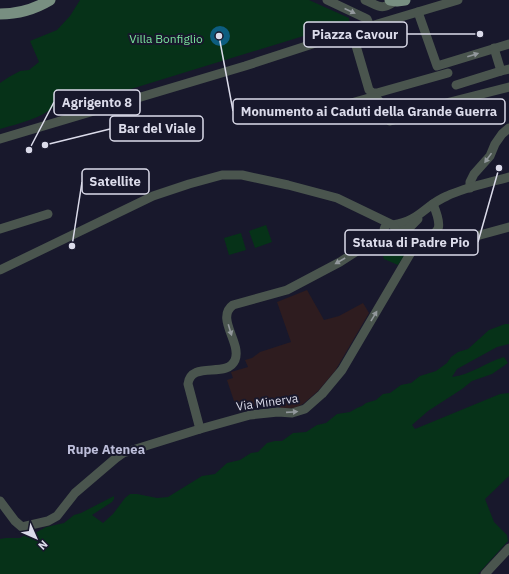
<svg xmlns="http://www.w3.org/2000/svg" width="509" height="574" font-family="'IBM Plex Sans',sans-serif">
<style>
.education{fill:#2e1c1f}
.green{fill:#063218}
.water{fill:#0d5d7f}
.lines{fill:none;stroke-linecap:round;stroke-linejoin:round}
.minor{stroke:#4a554e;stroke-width:9}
.major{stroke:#788f81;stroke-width:11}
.oneway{fill:#92989c}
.labels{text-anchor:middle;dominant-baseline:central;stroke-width:4;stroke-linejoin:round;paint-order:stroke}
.park-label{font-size:12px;fill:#79e39b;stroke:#18182c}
.street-label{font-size:12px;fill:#dbdbea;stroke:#18182c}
.neighbourhood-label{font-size:13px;font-weight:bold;fill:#bcbdd9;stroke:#18182c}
.leader{fill:none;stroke:#dbdbea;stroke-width:1.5}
.callout-dot{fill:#dbdbea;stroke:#18182c;stroke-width:1.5}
.callout{fill:#18182c;stroke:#dbdbea;stroke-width:1.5}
.callout-label{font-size:13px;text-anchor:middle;font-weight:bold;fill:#dbdbea}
</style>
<rect width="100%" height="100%" fill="#18182c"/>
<path class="education" d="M307 290 324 320 339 316 363 303 369 313 335 371 318 391 303 404 295 408 284 409 279 407 276 402 237 410 227 380 233 378 231 372 248 367 245 360 252 358 260 352 291 342 277 302Z"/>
<g class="green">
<path d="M80 0H309L349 18V22L105 97 74 109 58 103C42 119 20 123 0 129V83L9 77 20 71 29 70 39 62 30 41 57 30 70 16Z"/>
<path d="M266 225 272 242 255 248 249 231Z"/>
<path d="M241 233 246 250 229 255 224 238Z"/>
<path d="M388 239 412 243 398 265 384 259 381 251 383 250 384 251H386L388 241H384Z"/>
<path d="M505 324H509V344L497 347 457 369 452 377C471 375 486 362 504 357L508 363 492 374 472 381 462 389 428 411 412 425 415 429 500 394 509 393V476L485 499 494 522 507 535 508 541 478 574H0V539L6 538H20L30 532H37L46 527 64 523 74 515 81 513 114 496V499L112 502 92 515 103 523 113 514 125 498 130 494H137L157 498 168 497 202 476 215 474 227 463 240 460 251 453 258 452 267 443 275 441H282L293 433 306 432 317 425 326 423 337 414 350 412 357 408 362 406 366 403 376 400 383 394 390 393 401 385 411 383 420 376 436 371 447 363 451 357 458 352 468 349 489 330Z"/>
</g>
<circle class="water" cx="220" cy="36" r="10"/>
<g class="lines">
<g class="minor">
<path d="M327 0 363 17 367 19 370 26"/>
<path d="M365 0C379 6 381 11 395 1"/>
<path d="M418 12 437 66 509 44"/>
<path d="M352 32 369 90 373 93H377L448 73"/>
<path d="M494 48 501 71 509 69"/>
<path d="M456 85 501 71"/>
<path d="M301 108 332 104 344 105 369 98H376L383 105 390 121 426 111 433 107 450 102 509 87"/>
<path d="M0 139 245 66 334 37 458 0"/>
<path d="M470 188V182L474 174 490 156 495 144 502 134 509 128"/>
<path d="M393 225C420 221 425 205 447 196 466 187 488 183 509 177"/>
<path d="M0 229 48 214"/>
<path d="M394 234 408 229 418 219"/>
<path d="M436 247 509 227"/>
<path d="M0 270 153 196 189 184 222 175H242L288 185 337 198 393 225C397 230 395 235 389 236L385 233C383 229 385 225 389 224"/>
<path d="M200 429 188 384C191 360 227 379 235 360 242 343 215 318 233 305L287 290 340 262 385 233"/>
<path d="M0 501 15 521 22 527 48 521 57 516 75 493 116 458 123 453 200 429 250 415 278 412 292 413 305 409 322 394 342 370 413 249C431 229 448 240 433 204"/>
<path d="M485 574 509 548"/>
</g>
<g class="major">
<path d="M390 0 397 1 405 0"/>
<path d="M0 14C18 14 35 9 50 0"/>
</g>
</g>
<defs><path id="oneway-solid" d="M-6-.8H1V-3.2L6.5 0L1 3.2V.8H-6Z"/></defs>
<g class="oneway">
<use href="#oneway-solid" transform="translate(350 11) rotate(25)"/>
<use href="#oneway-solid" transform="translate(473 55) rotate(-17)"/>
<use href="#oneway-solid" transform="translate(488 158) rotate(126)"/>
<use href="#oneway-solid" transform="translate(340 261) rotate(150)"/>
<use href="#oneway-solid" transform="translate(374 316) rotate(-59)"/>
<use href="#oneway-solid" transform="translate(230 330) rotate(73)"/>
<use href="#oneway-solid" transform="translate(292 412) rotate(-4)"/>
</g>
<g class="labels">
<g class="park-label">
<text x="166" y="38">Villa Bonfiglio</text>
</g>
<g class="street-label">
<text transform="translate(267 402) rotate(-8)">Via Minerva</text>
</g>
<g class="neighbourhood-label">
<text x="106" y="449">Rupe Atenea</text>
</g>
</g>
<path class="leader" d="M480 34L407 34M29 150L54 102M219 36L233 111M45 145L110 129M72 246L82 182M499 168L478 242"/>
<g class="callout-dot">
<circle cx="480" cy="34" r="4"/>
<circle cx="29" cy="150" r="4"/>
<circle cx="219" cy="36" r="4"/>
<circle cx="45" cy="145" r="4"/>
<circle cx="72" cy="246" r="4"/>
<circle cx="499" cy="168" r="4"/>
</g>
<g class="callout">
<rect x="304" y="22" width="103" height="25" rx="4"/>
<rect x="54" y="90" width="86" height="25" rx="4"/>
<rect x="233" y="99" width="272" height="25" rx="4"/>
<rect x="110" y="116" width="93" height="25" rx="4"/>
<rect x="82" y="169" width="67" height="25" rx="4"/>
<rect x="345" y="230" width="133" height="25" rx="4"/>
</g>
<g class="callout-label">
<text x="355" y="39">Piazza Cavour</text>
<text x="97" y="107">Agrigento 8</text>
<text x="369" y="116">Monumento ai Caduti della Grande Guerra</text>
<text x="157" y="133">Bar del Viale</text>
<text x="115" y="186">Satellite</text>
<text x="411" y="247">Statua di Padre Pio</text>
</g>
<g transform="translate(36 538) rotate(135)" stroke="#18182c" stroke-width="3" paint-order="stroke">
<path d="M0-3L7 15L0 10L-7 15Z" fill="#dbdbea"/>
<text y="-6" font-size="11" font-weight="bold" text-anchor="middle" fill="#dbdbea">N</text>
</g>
</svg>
